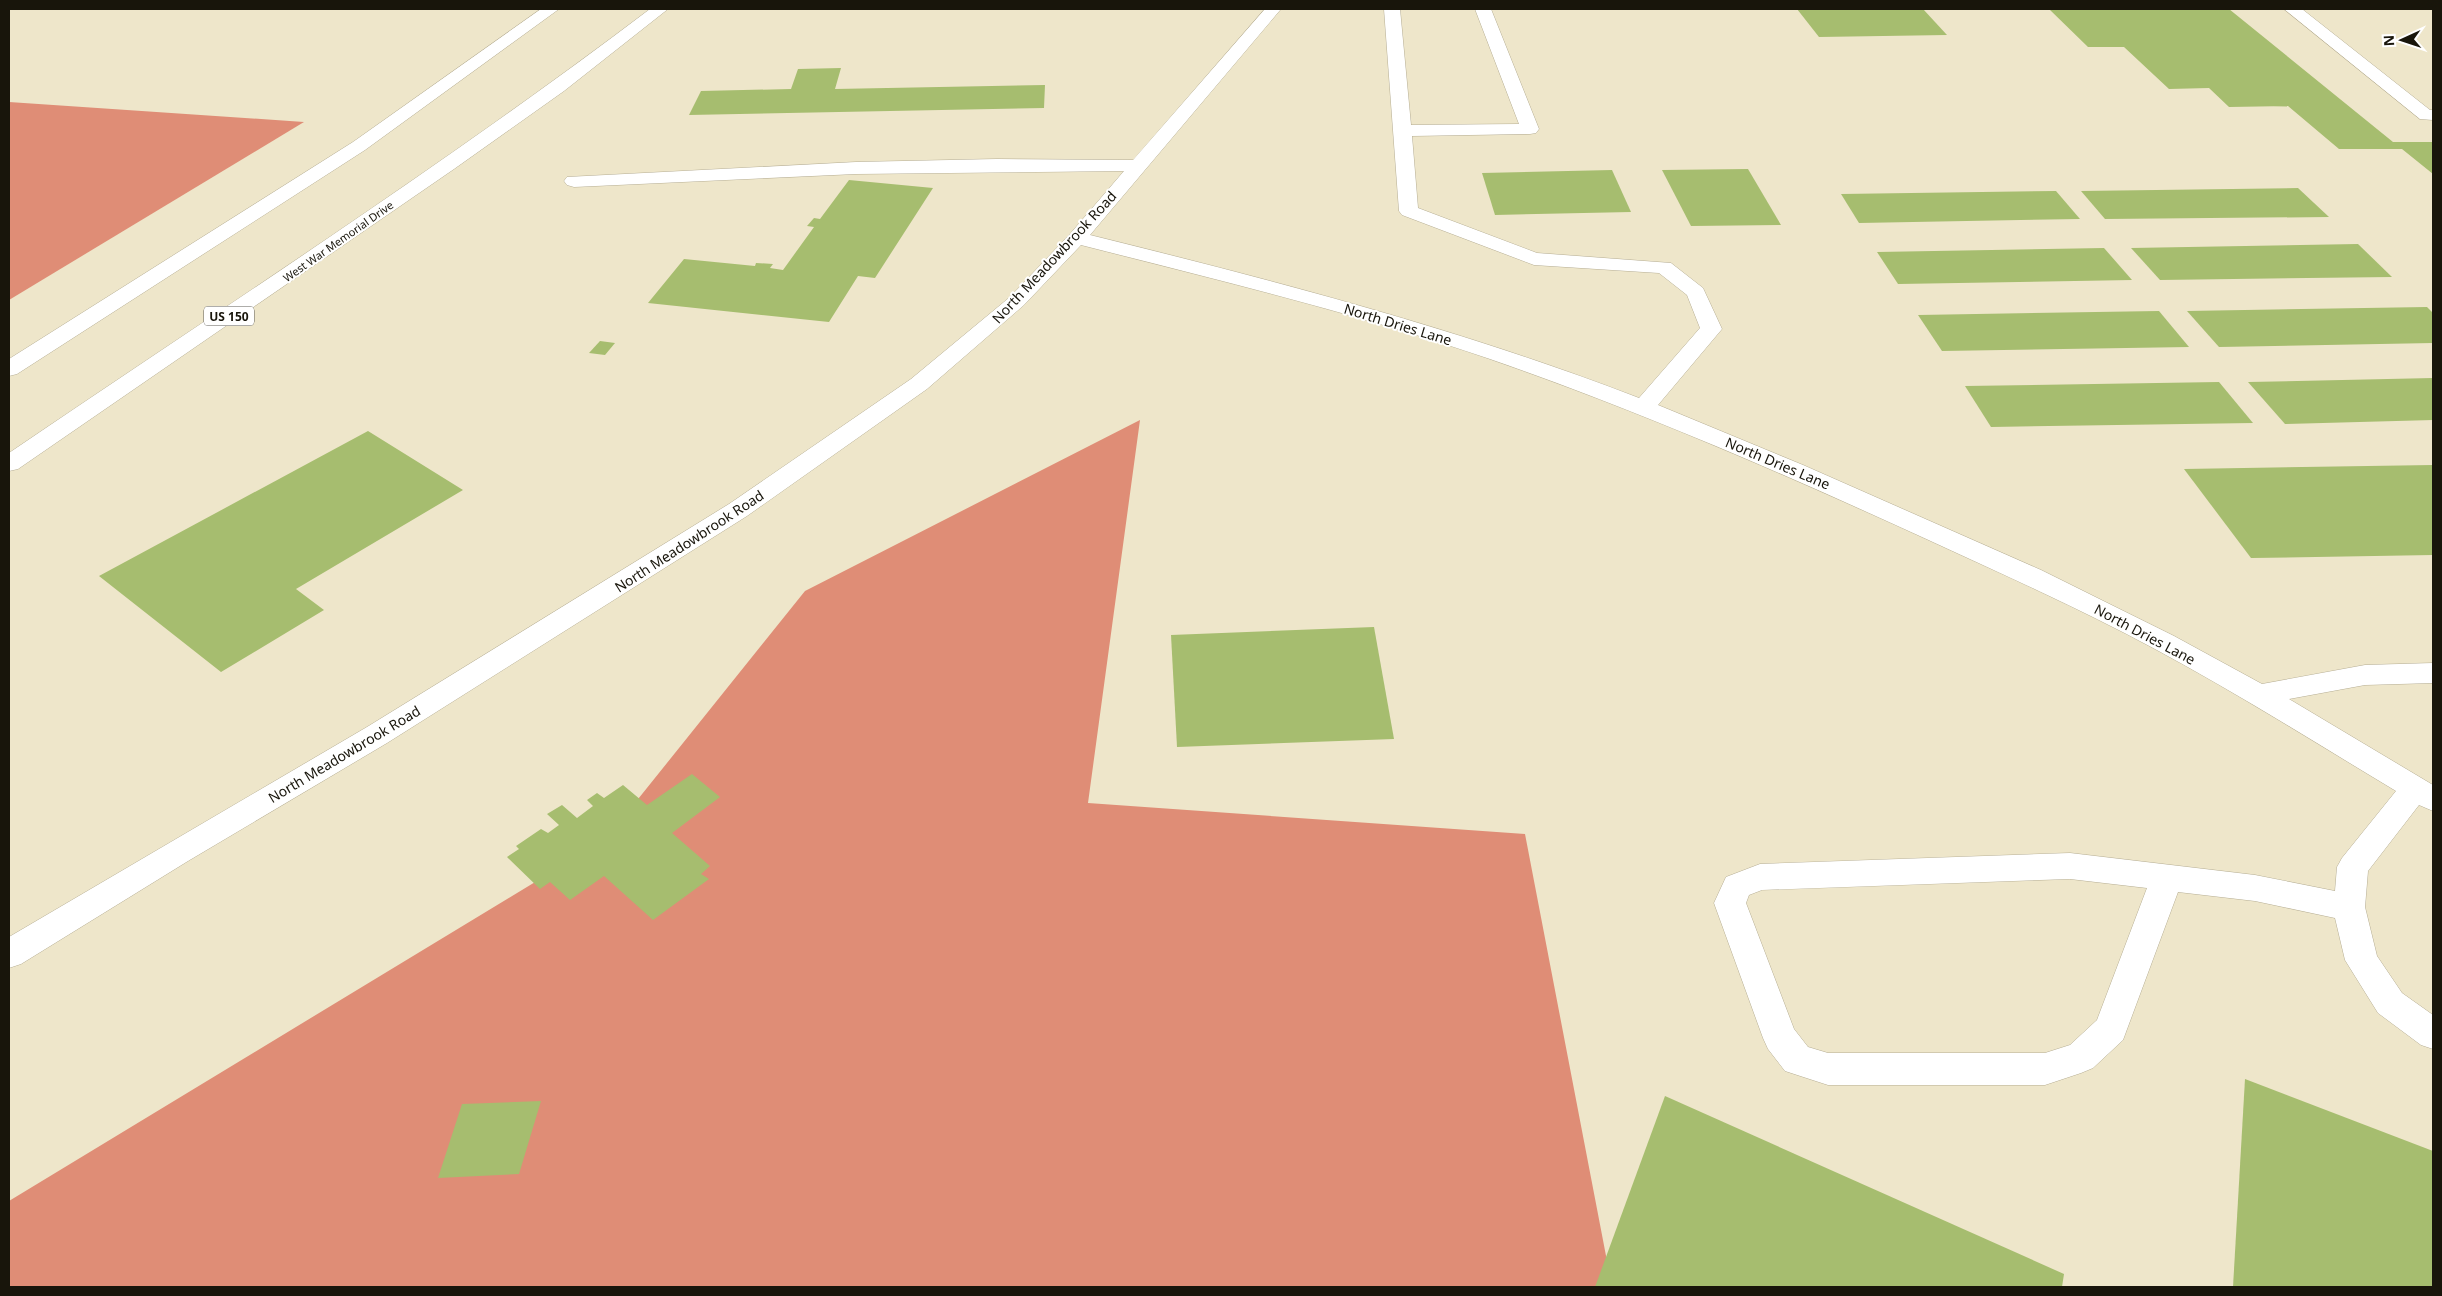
<svg xmlns="http://www.w3.org/2000/svg" width="2442" height="1296" font-family="'Noto Sans',sans-serif">
<style>
.forest{fill:#df8d76}
.building{fill:#a6bd6f}
.lines{fill:none;stroke-linecap:round;stroke-linejoin:round}
.minor-casing{stroke:#b6ae94;stroke-width:1}
.highway-casing{stroke:#b6ae94;stroke-width:1}
.minor{fill:#fff;fill-rule:evenodd}
.highway{fill:#fff;fill-rule:evenodd}
.labels{text-anchor:middle;dominant-baseline:central;stroke-width:4;stroke-linejoin:round;paint-order:stroke}
.far-street-label{font-size:11px;fill:#18150b;stroke:#fff}
.shield{fill:#fff;stroke:#5d5b54;stroke-width:1}
.shield-label{font-size:12px;font-weight:bold;fill:#18150b}
.street-label{font-size:14px;fill:#18150b;stroke:#fff}
</style>
<rect width="100%" height="100%" fill="#eee6ca"/>
<g class="forest">
<path d="M9 102 304 122 9 300Z"/>
<path d="M1140 420 1088 803 1525 834 1612 1287H9V1201L606 839 805 591Z"/>
</g>
<g class="building">
<path d="M1797 9H1923L1947 35 1819 37Z"/>
<path d="M2049 9H2229L2393 142H2433V174L2402 149H2339L2288 106 2229 107 2209 88 2169 89 2124 47H2088Z"/>
<path d="M841 68 835 89 1045 85 1044 108 689 115 701 91 791 89 798 69Z"/>
<path d="M1748 169 1781 225 1691 226 1662 170Z"/>
<path d="M1612 170 1631 212 1495 215 1482 173Z"/>
<path d="M849 180 933 188 875 278 858 276 829 322 648 303 684 259 755 266 756 263 773 264 770 268 783 270 814 227 807 226 814 218 820 219Z"/>
<path d="M2298 188 2329 217 2105 219 2081 191Z"/>
<path d="M2056 191 2080 219 1859 223 1841 194Z"/>
<path d="M2358 244 2392 277 2160 280 2131 248Z"/>
<path d="M2104 248 2132 280 1898 284 1877 252Z"/>
<path d="M2427 307 2433 313V343L2219 347 2187 311Z"/>
<path d="M2159 311 2189 347 1942 351 1918 315Z"/>
<path d="M600 341 615 343 605 355 589 353Z"/>
<path d="M2433 378V420L2285 424 2248 382Z"/>
<path d="M2219 382 2253 423 1991 427 1965 386Z"/>
<path d="M368 431 463 490 296 589 324 610 221 672 99 576Z"/>
<path d="M2433 465V555L2251 558 2184 469Z"/>
<path d="M1374 627 1394 739 1177 747 1171 635Z"/>
<path d="M692 774 720 797 672 833 710 866 701 874 709 879 653 920 604 876 570 900 550 882 540 889 507 857 519 849 516 846 541 829 548 833 559 825 547 814 562 805 577 818 593 806 587 800 597 793 604 798 623 785 647 805Z"/>
<path d="M2245 1079 2433 1151V1287H2233Z"/>
<path d="M1665 1096 2064 1274 2062 1287H1595Z"/>
<path d="M541 1101 519 1174 438 1178 462 1104Z"/>
</g>
<g class="lines">
<g class="minor-casing">
<g id="minor">
<path d="M1265 9H1281L1090 235C1276 281 1460 329 1639 398L1700 328 1687 295 1659 273 1534 265 1402 215 1399 211 1384 9H1400L1411 125 1519 124 1475 9H1491L1539 129 1536 133 1530 134 1412 136 1418 208 1537 253 1671 263 1703 288 1722 329 1658 405 1803 465 2041 570 2174 636 2262 684 2365 665 2433 663V683L2365 685 2289 699 2433 785V811L2419 805 2368 871 2365 907 2377 956 2402 993 2433 1015V1049L2421 1045 2378 1013 2345 960 2335 918 2255 901 2178 892 2123 1040 2093 1068 2081 1073 2045 1085H1828L1785 1071 1768 1049 1763 1038 1714 903 1726 877 1760 864 2070 853 2255 875 2335 891 2337 867 2342 858 2396 791C2316 743 2237 693 2155 649 2079 608 2000 573 1922 537 1780 472 1637 410 1490 359 1356 313 1218 280 1081 245L1024 305 927 389 747 516 387 743 188 861 21 964 9 968V937L367 727 729 504 911 379 1010 297 1070 234 1124 171 856 174 574 187 567 185 564 181 567 177 856 162 997 159 1133 160ZM2070 879 2147 888 2097 1020 2070 1045 2045 1053H1828L1808 1047 1794 1029 1746 903 1749 895 1762 890Z"/>
<path d="M2284 9H2302L2430 110H2433V120L2420 119Z"/>
</g>
</g>
<g class="highway-casing">
<g id="highway">
<path d="M541 9H559L365 150 17 374 9 376V359L353 142Z"/>
<path d="M650 9H668L564 91 454 169 18 469 9 471V453C224 307 443 166 650 9Z"/>
</g>
</g>
<use href="#minor" class="minor"/>
<use href="#highway" class="highway"/>
</g>
<g class="labels">
<g class="far-street-label">
<text transform="translate(338 241) rotate(-35)">West War Memorial Drive</text>
</g>
<rect class="shield" x="204" y="306.5" width="50" height="19" rx="4"/>
<g class="shield-label">
<text x="229" y="316">US 150</text>
</g>
<g class="street-label">
<text transform="translate(1054 257) rotate(-47)">North Meadowbrook Road</text>
<text transform="translate(1398 324) rotate(17)">North Dries Lane</text>
<text transform="translate(1778 463) rotate(23)">North Dries Lane</text>
<text transform="translate(689 541) rotate(-33)">North Meadowbrook Road</text>
<text transform="translate(2145 634) rotate(28)">North Dries Lane</text>
<text transform="translate(344 754) rotate(-31)">North Meadowbrook Road</text>
</g>
</g>
<rect width="2442" height="1296" fill="none" stroke="#18150b" stroke-width="20"/>
<g transform="translate(2402 40) rotate(267)" stroke="#ffffff" stroke-width="4" paint-order="stroke">
<path d="M0-4L9 19L0 12L-9 19Z" fill="#18150b"/>
<text y="-8" font-size="14" font-weight="bold" text-anchor="middle" fill="#18150b">N</text>
</g>
</svg>
